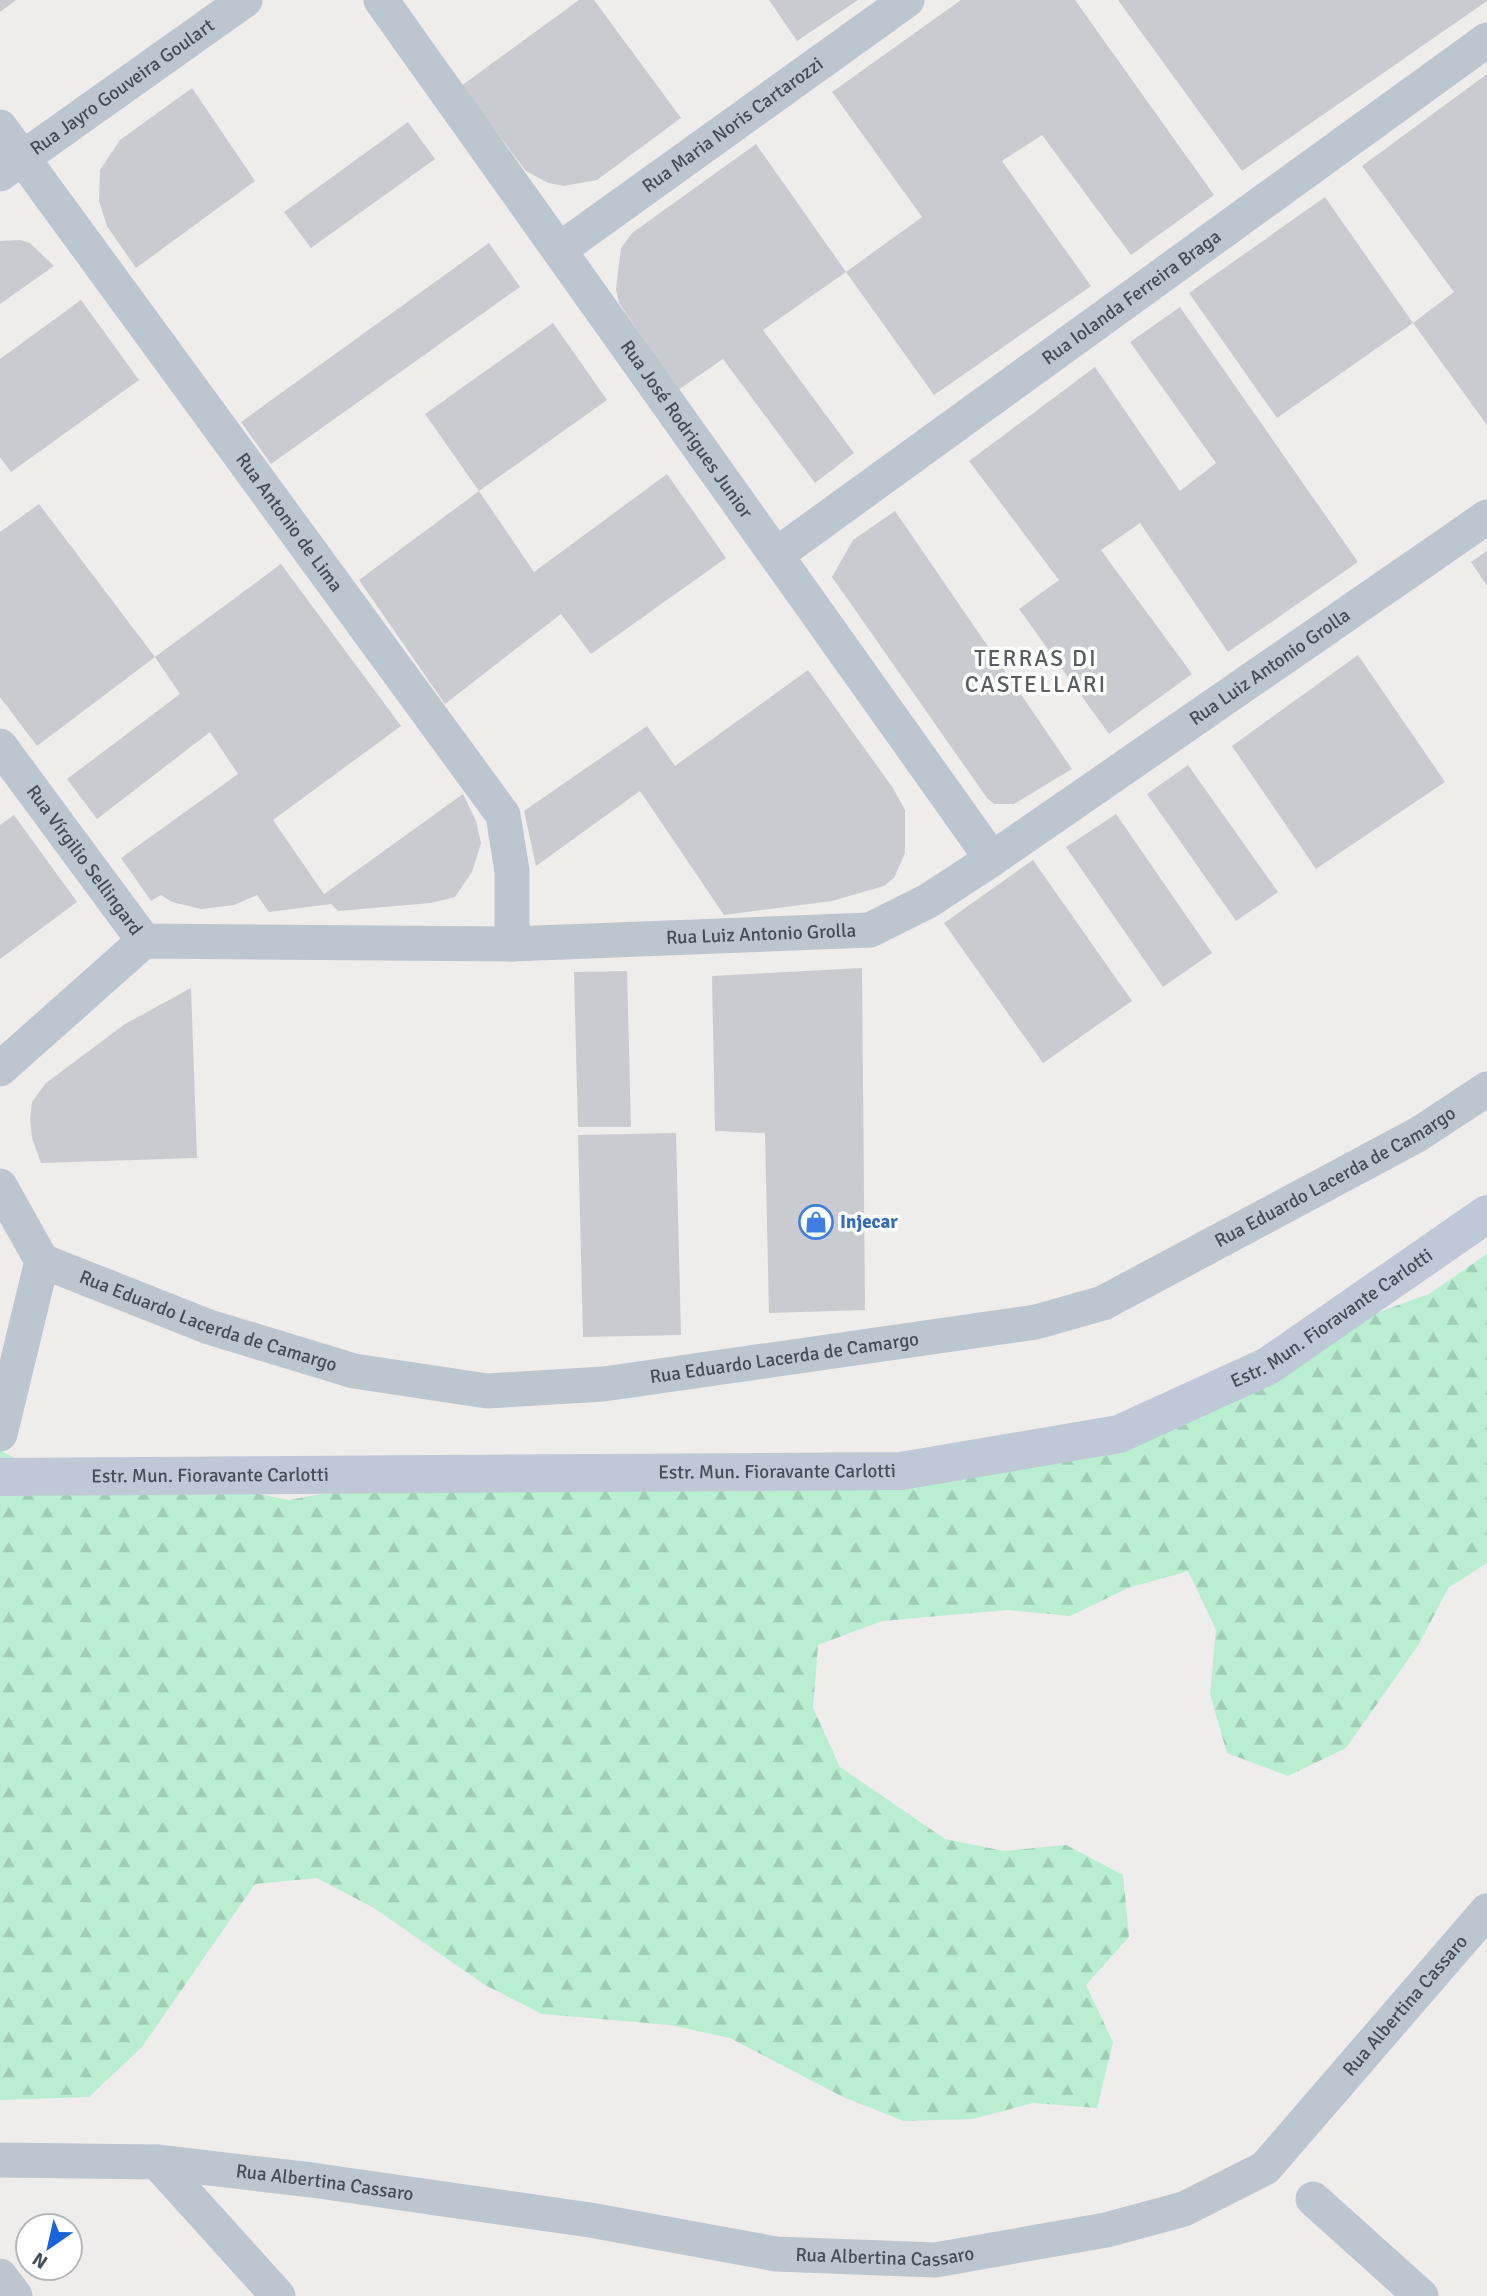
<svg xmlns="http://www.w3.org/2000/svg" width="1487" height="2296" font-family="Signika,sans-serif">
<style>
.forest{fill:url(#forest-firs)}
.building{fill:#c9cbd1}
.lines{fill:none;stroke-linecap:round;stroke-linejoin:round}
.street{stroke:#bcc6cf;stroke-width:35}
.secondary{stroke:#bec8d6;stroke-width:38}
.labels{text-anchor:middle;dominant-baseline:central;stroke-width:7;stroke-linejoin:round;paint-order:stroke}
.street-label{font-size:19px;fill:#444e59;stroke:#fff}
.shop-label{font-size:19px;font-weight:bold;fill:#366cbe;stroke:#fff;text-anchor:start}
.quarter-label{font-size:23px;letter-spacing:2px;fill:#595c61;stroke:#fff}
</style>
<defs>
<pattern id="forest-firs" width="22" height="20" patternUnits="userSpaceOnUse" patternTransform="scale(1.75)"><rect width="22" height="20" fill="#b9eed0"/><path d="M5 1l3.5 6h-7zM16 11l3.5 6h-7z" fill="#a0ceb5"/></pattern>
</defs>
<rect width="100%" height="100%" fill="#efecec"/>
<path class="forest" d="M1487 1254V1563L1448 1588 1419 1644 1346 1748 1288 1776 1227 1753 1210 1694 1216 1630 1188 1571 1128 1588 1070 1616 1007 1610 882 1621 818 1645 813 1708 840 1767 945 1839 1004 1851 1066 1845 1123 1875 1129 1937 1086 1985 1113 2042 1097 2108 1033 2103 973 2119 904 2121 843 2097 730 2038 670 2025 542 2014 485 1985 374 1908 317 1878 255 1884 142 2047 89 2097 0 2100V1450L31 1467 229 1488 289 1500 355 1488 802 1459 1063 1446 1365 1317 1429 1294Z"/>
<g class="building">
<path d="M0 0H16L0 12Z"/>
<path d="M579 0H594L681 118 597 180 564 186 548 183 526 171 461 86Z"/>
<path d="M769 0H858L797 41Z"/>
<path d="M961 0H1075L1214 195 1131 255 1042 135 1002 161 1091 286 934 395 846 272 922 217 832 92Z"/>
<path d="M1118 0H1487V1L1242 171Z"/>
<path d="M1487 74V425L1413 323 1454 292 1362 166Z"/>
<path d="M192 88 255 181 136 268 107 226 99 201 100 170 120 140Z"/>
<path d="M408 122 435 159 311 248 284 212Z"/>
<path d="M756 144 846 272 763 330 854 453 815 483 723 359 678 390 619 303 616 289 621 248 632 233Z"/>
<path d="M1325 197 1413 323 1277 418 1189 293Z"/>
<path d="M20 240 30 243 54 266 0 304V241Z"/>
<path d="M489 243 520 287 271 464 241 422Z"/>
<path d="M81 300 139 380 11 472 0 457V359Z"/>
<path d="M1180 307 1358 562 1228 652 1140 523 1101 550 1192 674 1109 734 1019 609 1059 580 969 461 1095 367 1180 491 1216 463 1130 342Z"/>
<path d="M553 323 607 400 479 491 534 572 667 474 726 558 591 654 561 614 445 704 359 580 479 491 425 414Z"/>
<path d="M39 504 155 657 281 564 401 726 273 820 324 894 463 794 476 821 481 843 472 872 455 897 431 903 338 911 331 904 269 912 257 895 234 905 201 909 172 902 161 895 151 901 121 858 238 774 210 732 97 819 67 779 180 694 155 657 37 746 0 697V532Z"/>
<path d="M895 511 1072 769 1014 804H994L987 798 832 577 853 540Z"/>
<path d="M1487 551V586L1471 562Z"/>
<path d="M1358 655 1445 782 1316 869 1232 746Z"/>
<path d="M808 670 893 788 905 810V853L894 878 884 886 832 901 724 915 640 791 536 866 524 811 647 726 675 766Z"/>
<path d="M1188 765 1278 892 1236 921 1147 794Z"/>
<path d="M1116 814 1212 953 1163 987 1066 847Z"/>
<path d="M14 815 77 902 0 959V825Z"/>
<path d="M1033 860 1132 1001 1043 1063 944 923Z"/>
<path d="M862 968 865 1310 769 1313 765 1133 715 1131 712 976Z"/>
<path d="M627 971 631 1127H578L574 972Z"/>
<path d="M191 988 197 1158 41 1163 32 1138 30 1118 32 1102 46 1083 125 1024Z"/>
<path d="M676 1133 681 1335 583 1337 578 1135Z"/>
</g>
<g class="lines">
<g class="street">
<path id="s1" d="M381 0 992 859"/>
<path id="s2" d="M0 127 503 815 512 871V944"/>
<path id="s3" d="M0 174 245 0"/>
<path id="s4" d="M559 250 907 0"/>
<path id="s5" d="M776 555 1487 40"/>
<path id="s6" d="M0 746 144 941"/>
<path id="s7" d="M0 1069 144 941 512 944 870 930 928 901 992 859 1487 517"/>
<path d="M0 1186 42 1261 0 1434"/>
<path id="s8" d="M42 1261 209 1327 354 1371 487 1391 604 1384 1036 1322 1103 1303 1417 1135 1487 1089"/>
<path id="s9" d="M0 2160 157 2162 312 2180 590 2220 776 2254 935 2260 1106 2230 1184 2209 1265 2168 1487 1911"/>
<path d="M157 2162 278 2296"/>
<path d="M1313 2199 1421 2296"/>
<path d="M0 2276 15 2296"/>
</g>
<path class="secondary" id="s10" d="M0 1477 901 1471 1119 1434 1268 1366 1487 1214"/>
</g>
<defs>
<g id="shop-ring" transform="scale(1.75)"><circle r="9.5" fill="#fff" stroke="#3f7fe0" stroke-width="1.5"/><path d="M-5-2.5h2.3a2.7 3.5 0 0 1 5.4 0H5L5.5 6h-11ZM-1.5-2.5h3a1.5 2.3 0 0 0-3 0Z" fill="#3f7fe0"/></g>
</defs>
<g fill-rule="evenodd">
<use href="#shop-ring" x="816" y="1222"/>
</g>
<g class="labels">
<g class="street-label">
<text stroke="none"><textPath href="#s3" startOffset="150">Rua Jayro Gouveira Goulart</textPath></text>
<text stroke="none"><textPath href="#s4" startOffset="214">Rua Maria Noris Cartarozzi</textPath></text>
<text stroke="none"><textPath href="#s5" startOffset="439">Rua Iolanda Ferreira Braga</textPath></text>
<text stroke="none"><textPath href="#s1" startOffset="527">Rua José Rodrigues Junior</textPath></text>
<text stroke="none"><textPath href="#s2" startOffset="490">Rua Antonio de Lima</textPath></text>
<text stroke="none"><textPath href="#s7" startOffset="1398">Rua Luiz Antonio Grolla</textPath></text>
<text stroke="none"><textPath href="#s6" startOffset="142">Rua Vírgilio Sellingard</textPath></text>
<text stroke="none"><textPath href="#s7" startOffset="810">Rua Luiz Antonio Grolla</textPath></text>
<text stroke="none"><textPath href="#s8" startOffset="1353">Rua Eduardo Lacerda de Camargo</textPath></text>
<text stroke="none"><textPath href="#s10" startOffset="1365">Estr. Mun. Fioravante Carlotti</textPath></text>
<text stroke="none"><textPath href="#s8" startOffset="177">Rua Eduardo Lacerda de Camargo</textPath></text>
<text stroke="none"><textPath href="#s8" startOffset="765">Rua Eduardo Lacerda de Camargo</textPath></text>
<text stroke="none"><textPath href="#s10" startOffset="777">Estr. Mun. Fioravante Carlotti</textPath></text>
<text stroke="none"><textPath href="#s10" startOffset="210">Estr. Mun. Fioravante Carlotti</textPath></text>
<text stroke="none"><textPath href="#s9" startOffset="1502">Rua Albertina Cassaro</textPath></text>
<text stroke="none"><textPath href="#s9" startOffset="326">Rua Albertina Cassaro</textPath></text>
<text stroke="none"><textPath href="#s9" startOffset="892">Rua Albertina Cassaro</textPath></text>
</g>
<g class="shop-label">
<text x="840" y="1222">Injecar</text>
</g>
<g class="quarter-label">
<text x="1036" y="658">TERRAS DI<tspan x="1036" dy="26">CASTELLARI</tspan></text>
</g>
</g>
<g transform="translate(49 2247) rotate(214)"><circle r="33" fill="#ffffff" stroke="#b4b8bd" stroke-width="2"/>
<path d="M0-5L12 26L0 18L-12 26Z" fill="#1963dc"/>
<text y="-10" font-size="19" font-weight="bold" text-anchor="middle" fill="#444e59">N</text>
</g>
</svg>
